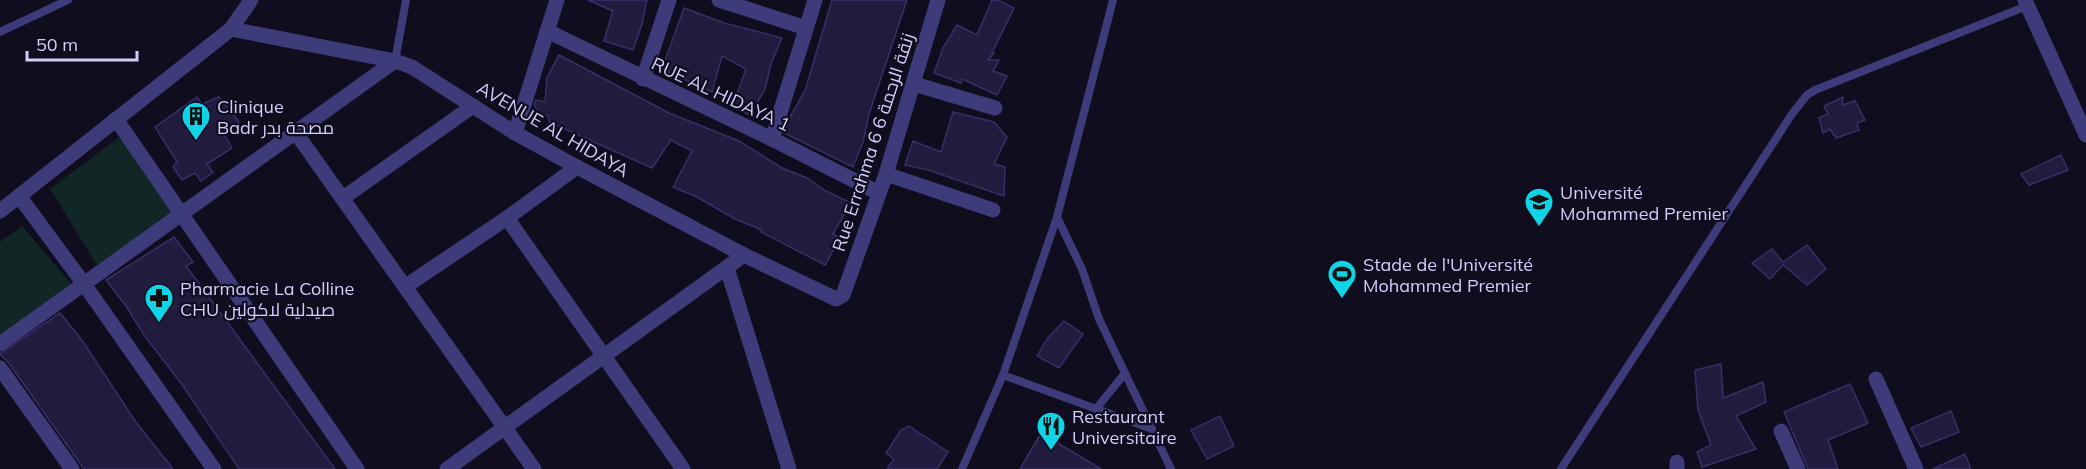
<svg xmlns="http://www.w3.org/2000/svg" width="2086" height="469" font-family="Mulish,Cairo,sans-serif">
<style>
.green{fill:#112726}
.building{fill:#211b3e;stroke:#392e68;stroke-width:1.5}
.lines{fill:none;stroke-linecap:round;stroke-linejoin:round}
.service{stroke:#3d3b7a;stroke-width:8}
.minor{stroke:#3d3b7a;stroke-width:15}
.tertiary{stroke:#3d3b7a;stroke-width:15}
.labels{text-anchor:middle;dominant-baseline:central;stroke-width:4.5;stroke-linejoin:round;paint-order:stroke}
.street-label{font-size:18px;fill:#d2cefc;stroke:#100d1e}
.poi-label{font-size:18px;fill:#d2cefc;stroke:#100d1e;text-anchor:start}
</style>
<rect width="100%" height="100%" fill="#100d1e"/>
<g class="green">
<path d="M121 136 173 214 97 265 50 189Z"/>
<path d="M22 226 73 286 0 334V242Z"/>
</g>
<g class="building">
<path d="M588 0H647L642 24 633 50 604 41 613 11Z"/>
<path d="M832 0H907L869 114 863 142 853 167 784 133 791 115 805 91Z"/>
<path d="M992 0H998L1014 8 992 53H994L988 60H999L993 71 1007 76 997 95 962 79 961 83 934 73 943 48 957 25 977 35Z"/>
<path d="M684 8 724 23 782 38 771 64 765 89 750 115 732 107 746 69 722 56 712 92 662 69Z"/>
<path d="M559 55 669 113 739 141 782 168 807 178 824 190 851 203 833 234 840 238 825 265 761 232 762 230 735 219 697 197 673 187 692 151 680 145 671 140 652 168 549 122 548 115 540 116 534 104 536 100 545 102 547 78Z"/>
<path d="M197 97 202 104 219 97 239 122 224 134 232 148 207 164 213 172 201 181 195 173 182 180 173 167 177 162 155 127Z"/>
<path d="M1843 97 1842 105 1855 101 1865 120 1857 123 1859 130 1836 138 1830 129 1823 133 1819 118 1828 114 1824 106Z"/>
<path d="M953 112 994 122 1007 137 994 164 1005 167 1004 196 928 170 905 165 913 141 941 152Z"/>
<path d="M2061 155 2068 170 2029 185 2021 174Z"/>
<path d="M174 237 193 262 186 266 335 469H239L183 386 144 335 126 306 106 280Z"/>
<path d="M1807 245 1826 269 1807 285 1783 265 1770 279 1752 263 1772 249 1783 262Z"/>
<path d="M60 313 82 340 135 421 173 469H84L8 362 0 354Z"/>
<path d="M1064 321 1083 334 1059 368 1037 356 1047 339Z"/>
<path d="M1721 364 1723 398 1763 382 1766 402 1736 416 1756 449 1702 467 1697 452 1711 445 1698 410 1695 370Z"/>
<path d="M1850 384 1868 423 1828 440 1838 469H1808L1784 412Z"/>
<path d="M1951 411 1959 432 1921 447 1911 428Z"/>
<path d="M1220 416 1234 446 1207 459 1191 430Z"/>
<path d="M909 426 948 452 937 469H887L894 459 886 453 901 430Z"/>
<path d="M1041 433 1101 469H1020Z"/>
<path d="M1965 454 1971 469H1933Z"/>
</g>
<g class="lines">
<g class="service">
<path d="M0 32 68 0"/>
<path d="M395 61 406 0"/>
<path d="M1057 217 1082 269 1099 319 1171 469"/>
<path d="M1003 375 1152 429"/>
<path d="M1096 409 1125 373"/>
<path d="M962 469 1003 375 1057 217 1113 0"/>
<path d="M1561 469 1792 114 1807 95 1815 90 2027 6"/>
</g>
<g class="minor">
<path d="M719 0 806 28"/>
<path d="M231 29 395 61 412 67 515 133 577 167 744 255 836 299 843 295 886 174 938 0"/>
<path d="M547 31 772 139 879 193"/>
<path d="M643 79 669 0"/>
<path d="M914 84 995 108"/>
<path d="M116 119 357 469"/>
<path d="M296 133 534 469"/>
<path d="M515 133 557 0"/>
<path d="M772 139 815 0"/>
<path d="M886 174 993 210"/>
<path d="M19 196 84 284 214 469"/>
<path d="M343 198 473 106"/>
<path d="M507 218 683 469"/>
<path d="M727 268 789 469"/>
<path d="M406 286 507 218 577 167"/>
<path d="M0 344 395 61"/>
<path d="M0 368 72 469"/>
<path d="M1876 379 1916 469"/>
<path d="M1781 431 1798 469"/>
<path d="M1677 462V469"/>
<path d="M447 469 744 255"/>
</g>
<g class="tertiary">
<path d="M2025 0 2086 135"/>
<path d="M0 211 231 29 251 0"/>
</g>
</g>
<defs>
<g id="building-pin" transform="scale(1.5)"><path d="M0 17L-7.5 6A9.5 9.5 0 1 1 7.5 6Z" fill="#0fd3e6" stroke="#100d1e"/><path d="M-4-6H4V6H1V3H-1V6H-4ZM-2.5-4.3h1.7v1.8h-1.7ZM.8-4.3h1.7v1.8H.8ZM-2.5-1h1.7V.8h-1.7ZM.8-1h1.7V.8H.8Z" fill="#111"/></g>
<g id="university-pin" transform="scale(1.5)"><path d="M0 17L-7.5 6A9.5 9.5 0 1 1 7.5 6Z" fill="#0fd3e6" stroke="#100d1e"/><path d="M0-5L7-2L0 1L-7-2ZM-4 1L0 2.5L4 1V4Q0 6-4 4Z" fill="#111"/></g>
<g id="stadium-pin" transform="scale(1.5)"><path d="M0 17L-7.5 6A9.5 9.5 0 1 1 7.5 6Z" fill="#0fd3e6" stroke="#100d1e"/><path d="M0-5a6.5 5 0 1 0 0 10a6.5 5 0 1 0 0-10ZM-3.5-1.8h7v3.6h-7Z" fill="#111"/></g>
<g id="pharmacy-pin" transform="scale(1.5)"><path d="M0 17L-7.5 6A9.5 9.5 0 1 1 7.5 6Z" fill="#0fd3e6" stroke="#100d1e"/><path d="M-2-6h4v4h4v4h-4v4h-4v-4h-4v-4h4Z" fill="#111"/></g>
<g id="restaurant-pin" transform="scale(1.5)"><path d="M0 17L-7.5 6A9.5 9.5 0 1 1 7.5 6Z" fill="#0fd3e6" stroke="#100d1e"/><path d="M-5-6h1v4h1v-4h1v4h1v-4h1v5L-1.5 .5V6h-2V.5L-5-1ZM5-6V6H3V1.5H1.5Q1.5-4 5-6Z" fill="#111"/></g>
</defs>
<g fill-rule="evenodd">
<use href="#building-pin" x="196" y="116"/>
<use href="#university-pin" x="1539" y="202"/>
<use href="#stadium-pin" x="1342" y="274"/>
<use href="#pharmacy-pin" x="159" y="298"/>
<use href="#restaurant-pin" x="1051" y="426"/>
</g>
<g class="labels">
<g class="street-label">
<text transform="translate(721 94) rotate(25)">RUE AL HIDAYA 1</text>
<text transform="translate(553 129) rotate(30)">AVENUE AL HIDAYA</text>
<text transform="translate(873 142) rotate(-72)">Rue Errahma 6 6 زنقة الرحمة</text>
</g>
<g class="poi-label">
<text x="217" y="106">Clinique<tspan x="217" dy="21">Badr مصحة بدر</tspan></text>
<text x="1560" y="192">Université<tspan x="1560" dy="21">Mohammed Premier</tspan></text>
<text x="1363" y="264">Stade de l'Université<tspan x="1363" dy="21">Mohammed Premier</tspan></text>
<text x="180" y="288">Pharmacie La Colline<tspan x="180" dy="21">CHU صيدلية لاكولين</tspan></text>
<text x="1072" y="416">Restaurant<tspan x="1072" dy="21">Universitaire</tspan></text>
</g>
</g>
<path d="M27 51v9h110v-9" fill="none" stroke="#d2cefc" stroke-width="3"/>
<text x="36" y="51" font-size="18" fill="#d2cefc" stroke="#100d1e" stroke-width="4.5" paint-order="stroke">50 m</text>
</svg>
